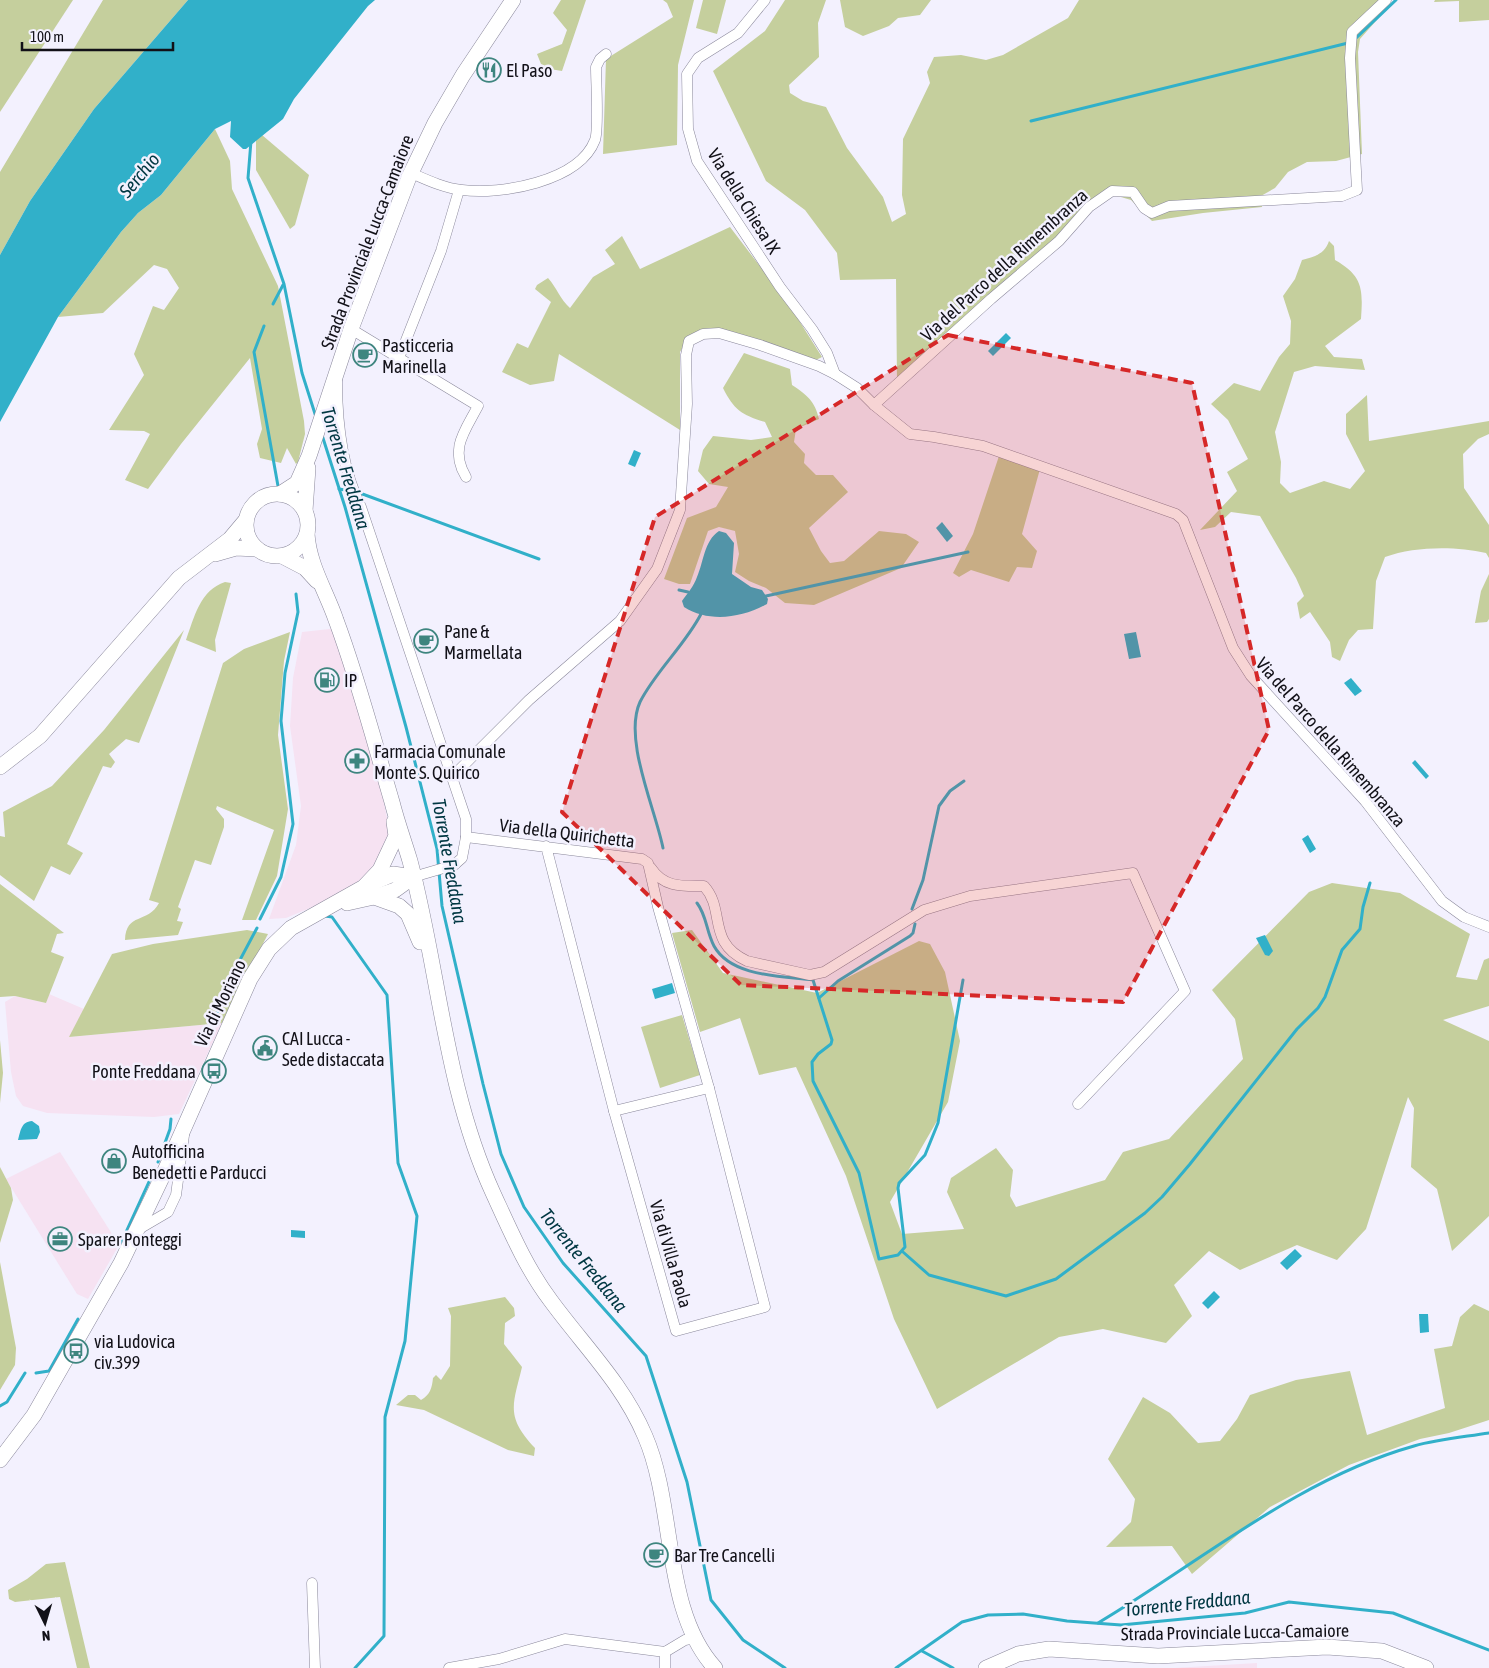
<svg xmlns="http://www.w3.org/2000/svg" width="1489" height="1668" font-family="'Asap Condensed',sans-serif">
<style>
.industrial{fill:#f6e2f2}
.green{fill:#c5cf9d}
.water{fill:#31b0c9}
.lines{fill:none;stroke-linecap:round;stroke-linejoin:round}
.stream{stroke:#31b0c9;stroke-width:3}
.minor-casing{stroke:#8a889b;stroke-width:11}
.secondary-casing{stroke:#8a889b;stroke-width:16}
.minor{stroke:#fff;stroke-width:10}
.secondary{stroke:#fff;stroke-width:15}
.marked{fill:#d62828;fill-opacity:0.2;stroke:#d62828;stroke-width:4;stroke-dasharray:10 6;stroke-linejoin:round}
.labels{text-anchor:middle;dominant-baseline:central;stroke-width:5;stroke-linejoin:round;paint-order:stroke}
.poi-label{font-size:18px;fill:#121118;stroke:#f3f1fe;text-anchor:start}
.street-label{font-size:18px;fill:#121118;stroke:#f3f1fe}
.water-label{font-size:19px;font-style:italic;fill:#003742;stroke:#f3f1fe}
</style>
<rect width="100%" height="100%" fill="#f3f1fe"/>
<g class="industrial">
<path d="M339 628 382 793 389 828 387 845 382 859 363 881 337 897 286 918 269 919 296 845 301 806 290 726 293 678 302 632Z"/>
<path d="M49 994 84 1009 70 1037 222 1023 179 1114 154 1117 47 1113 23 1106 16 1096 11 1072 5 1002 15 996 46 1003Z"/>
<path d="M60 1152 119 1245 88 1299 77 1294 6 1179Z"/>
<path d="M1257 1663V1668H1174Z"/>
</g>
<g class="green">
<path d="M0 0H73L0 112Z"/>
<path d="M103 0H188L94 109 30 201 0 255V172Z"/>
<path d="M561 0H586L562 71 550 69 541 64 537 54 562 44 567 30 553 13Z"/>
<path d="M663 0H694L678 65 677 145 603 154 606 59 673 17 667 3Z"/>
<path d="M703 0H726L717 34 696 28Z"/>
<path d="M785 0H826L818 23 819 57 789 85 790 93 803 101 826 107 847 148 883 197 892 222 906 214 902 195 903 139 930 83 927 72 934 57 961 55 986 60 1003 55 1068 18 1079 0H1390V5L1360 39 1358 52 1362 154 1336 161 1307 162 1288 172 1275 188 1261 196 1262 207 1203 213 1152 221 1131 200 1114 195 1097 206 897 382 896 279 840 280 837 253 805 210 766 181 713 71 765 31Z"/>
<path d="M840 0H931L920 15 898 18 889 26 863 36 845 27Z"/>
<path d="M1435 0H1489V20L1459 22V1L1434 2Z"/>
<path d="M215 129 230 161 232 189 278 286 304 421 305 434 298 462 296 464 287 448 281 463 260 458 257 444 262 429 250 358 181 444 148 489 125 480 150 434 144 431 109 430 144 375 134 354 153 306 164 310 179 288 167 269 154 265 103 313 58 317 121 232 138 213 161 195Z"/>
<path d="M262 135 309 175 295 225 290 229 256 170V139Z"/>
<path d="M730 227 788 303 822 357 816 360 716 330 690 335 680 352V430L559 354 554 381 530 385 502 372 517 343 528 348 551 302 535 289 537 285 548 278C557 288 560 299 570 308L593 277 615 264 605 250 622 236 640 269Z"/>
<path d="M1329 241 1334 246 1335 260C1363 276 1363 289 1361 319L1325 346 1334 357 1362 359 1365 370 1315 366 1294 372 1275 432 1281 462 1280 483 1290 493 1324 481 1350 489 1365 471 1346 434V414L1367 395 1369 441 1489 421V434L1478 439 1463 454 1464 488 1489 525V558L1486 553C1456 546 1415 546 1385 557L1376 581 1373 629 1358 630 1349 640 1340 661 1332 657 1330 642 1310 612 1300 619 1297 603 1304 596 1296 578 1260 516 1231 512 1215 527 1200 530 1237 491 1227 472 1248 459 1228 420 1211 404 1234 383 1260 391 1279 357 1290 344 1291 321 1283 296 1295 279 1302 260C1314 257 1325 254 1329 241Z"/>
<path d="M744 353 790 369 792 385C807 395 815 401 819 419L796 429 794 442 805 454 804 463 816 475H833L848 492 809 528 821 551 830 563 844 561 879 531 906 534 919 542 901 568 814 605 785 603 766 588 749 581 735 572 739 554 735 531 719 527 708 531 690 584H679L664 579 687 518 716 507 728 487 709 484 698 471 703 450 713 436 751 440 772 437 765 422C742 415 734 410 723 388Z"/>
<path d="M999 456 1040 469 1022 534 1037 551 1032 568 1017 567 1009 582 971 570 959 577 953 573 973 534Z"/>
<path d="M1489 574V619L1487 622 1475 623 1481 591Z"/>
<path d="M225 582 231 583 215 640 216 652 186 640C194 618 200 590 225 582Z"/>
<path d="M184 630 139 743 126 739 109 754 115 762 111 768 103 766 67 844 83 853 70 875 51 866 34 901 0 875V836L5 837 3 812 52 786 104 730Z"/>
<path d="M290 632 284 661 278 735 288 809 277 876 256 920H242L274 830 217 806 216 809 224 819V827L211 865 195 860 178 907 181 909 177 921 183 922 178 935 125 940C126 912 148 924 159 903L149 900 223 663 244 649Z"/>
<path d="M1332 883 1400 893 1470 934 1456 977 1477 980 1484 960 1489 958V1006L1443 1020 1489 1041V1216L1452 1251 1437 1189 1411 1167 1414 1108 1408 1097 1366 1229 1337 1260 1297 1245 1240 1270 1209 1251 1174 1285 1192 1316 1166 1343 1103 1329 1059 1337 937 1409 894 1319 846 1176 796 1067 759 1075 740 1018 700 1032 672 933 692 930 723 973 817 993 919 941 930 944 945 972 960 1041 948 1102 890 1202 902 1234 964 1229 947 1192 951 1178 996 1148 1013 1170 1010 1196 1016 1207 1105 1180 1123 1152 1169 1139 1243 1059 1235 1019 1212 990 1309 892Z"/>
<path d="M0 884 64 933 57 934 51 952 64 957 46 1003 15 996 0 997Z"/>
<path d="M247 930 268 934 222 1023 69 1037 112 954 153 944Z"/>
<path d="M682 1015 700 1075 660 1088 641 1027Z"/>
<path d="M0 1040 3 1073 0 1103Z"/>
<path d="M0 1167 11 1188 13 1200 0 1243Z"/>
<path d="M0 1262 16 1348 15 1365 0 1390Z"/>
<path d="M505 1297 514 1308 515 1316 505 1323 504 1344 522 1367C513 1405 505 1416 535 1448L534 1456 508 1450 424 1410 396 1405 408 1395H415L421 1400C430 1395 432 1388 433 1378L436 1375 441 1380 450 1366 451 1316 448 1308Z"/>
<path d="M1474 1304 1489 1311V1420L1449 1433 1420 1439 1349 1465 1270 1507 1192 1574 1172 1546 1106 1547 1131 1522 1135 1499 1108 1459 1143 1397 1170 1413 1198 1443 1220 1441 1237 1419 1250 1395 1296 1380 1350 1371 1367 1435 1445 1408 1434 1349 1452 1346 1460 1317Z"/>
<path d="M65 1562 90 1668H77L60 1597 15 1602 9 1599 8 1590 27 1579 46 1564Z"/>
</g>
<g class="water">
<path d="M188 0H375L368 6 294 99 283 119 246 149H243L230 137 231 121 215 129 161 195 138 213 121 232 58 317 0 422V255L30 201 94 109Z"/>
<path d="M1006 333 1011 338 993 356 988 351Z"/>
<path d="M634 450 641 453 635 467 628 464Z"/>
<path d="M942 522 953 536 947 542 936 528Z"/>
<path d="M719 531 726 533 734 543 732 574 751 587 762 590 768 599 767 604C742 618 709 623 684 607L682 601C687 594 694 586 697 577 704 561 704 541 719 531Z"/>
<path d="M1136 632 1141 657 1129 659 1124 634Z"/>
<path d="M1351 678 1362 691 1355 696 1344 683Z"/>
<path d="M1415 760 1429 776 1426 779 1412 763Z"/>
<path d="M1308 835 1316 849 1310 853 1302 839Z"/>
<path d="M1265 935 1273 951 1269 956 1265 955 1256 938Z"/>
<path d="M672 983 675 993 655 999 652 989Z"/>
<path d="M32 1121 39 1126 40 1132 37 1139 18 1140C21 1130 21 1122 32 1121Z"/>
<path d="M291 1230 305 1231V1238L291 1237Z"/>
<path d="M1295 1249 1302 1256 1287 1270 1280 1263Z"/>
<path d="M1214 1291 1220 1297 1208 1309 1202 1303Z"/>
<path d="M1419 1314H1428L1429 1332 1420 1333Z"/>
</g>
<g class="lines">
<g class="stream">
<path d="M1354 40 1396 0"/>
<path d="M1031 121 1348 43"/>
<path d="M251 141 248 178 284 284 302 373 316 417"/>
<path d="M273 304 283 285"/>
<path d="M264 326 254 352 278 486"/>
<path d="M322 435 345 507 406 727 437 849 442 906 483 1084 501 1154 524 1207 563 1263 646 1356 687 1482 711 1600 743 1640 785 1668"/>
<path d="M339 489 351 491"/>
<path d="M357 492 539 559"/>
<path d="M679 590 688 592"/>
<path d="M766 596 968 552"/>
<path d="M663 848C655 808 623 739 640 702 655 672 685 645 701 614"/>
<path d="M697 903C707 916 706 931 714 946 731 977 782 976 813 980L832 1040 831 1044 818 1054 812 1062 813 1081 859 1173 879 1259 898 1255 905 1247 898 1188 899 1183 925 1155 938 1123 963 980"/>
<path d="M912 909 923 880 939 806 950 791 964 781"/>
<path d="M325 916 332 917 387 995 398 1163 417 1216 405 1341 385 1417 384 1636 355 1668"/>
<path d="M260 919 281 877 293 824 281 721 285 673 298 612 296 594"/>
<path d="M819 998 838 981 910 936 913 933 915 924"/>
<path d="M215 1019 233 973 257 928"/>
<path d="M158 1162 170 1129 171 1119"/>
<path d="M121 1243 153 1173"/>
<path d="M903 1252 929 1275 1006 1296 1056 1279 1145 1213 1162 1197 1190 1164 1297 1029 1318 1008 1325 997 1342 950 1360 929 1363 907 1370 883"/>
<path d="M36 1373 49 1371 78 1319"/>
<path d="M0 1406 7 1402 25 1373"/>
<path d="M1098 1623C1201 1562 1297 1479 1414 1446 1439 1439 1464 1437 1489 1433"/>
<path d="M922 1651 953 1668"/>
<path d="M896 1668 962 1622 988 1615 1023 1614 1067 1621 1121 1625 1245 1613 1289 1602 1393 1613 1489 1650"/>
</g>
<g class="minor-casing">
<g id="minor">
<path d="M765 0 738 33 698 58 687 74 688 129 697 161 780 287 812 329 827 353 835 374"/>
<path d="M411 173C427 180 444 188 462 190 500 195 579 182 595 140 599 129 596 82 596 67L600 59 606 54"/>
<path d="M351 329 478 406C465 431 449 449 466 477"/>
<path d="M399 358 441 251 459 190"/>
<path d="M337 381C337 424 342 469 361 507L466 819V837L462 858 454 865 413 877"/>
<path d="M874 405 991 299 1059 241 1089 207 1112 191 1133 192 1144 208 1152 213 1169 206 1342 196 1357 190 1350 58 1352 32 1386 0"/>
<path d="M452 777 529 700 620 621 657 569 680 510 687 404 686 355 689 341 703 334 719 333 760 345 819 366 835 374 857 388 874 405 910 434 934 437 983 446 1176 514 1183 520 1233 648 1251 676 1365 801 1442 901 1464 917 1489 927"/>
<path d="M466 837 642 859 648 863 658 907 709 1088 765 1307 676 1331 614 1111 546 846"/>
<path d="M651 868C664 888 683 886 704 886 726 910 706 942 747 961L810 975 824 972 924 910 970 896 1133 873 1185 991 1078 1104"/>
<path d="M614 1111 709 1088"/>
<path d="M139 1229 168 1212 176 1195 184 1135"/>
<path d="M312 1583 315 1668"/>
<path d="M449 1668 499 1659 565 1639 665 1652 685 1640 695 1638"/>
<path d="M665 1668V1652"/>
</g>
</g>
<g class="secondary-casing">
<g id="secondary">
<circle cx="277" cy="525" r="31"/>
<path d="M280 494 297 483 309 456 351 329 409 177 435 123 463 75 513 0"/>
<path d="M305 511 308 468"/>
<path d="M307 534C309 565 326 591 336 620 358 679 374 741 392 802 397 822 404 841 410 861 439 971 445 1088 493 1193 510 1230 526 1268 551 1301 584 1346 623 1384 645 1436 676 1507 662 1610 715 1668"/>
<path d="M215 554 236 548 257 549"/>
<path d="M282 556 305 568 317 581"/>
<path d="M0 767 40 736 179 578 230 539 246 520"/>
<path d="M372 883 393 874 413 877"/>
<path d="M374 897 395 890 413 877"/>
<path d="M347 903 374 897 399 906 408 914 420 942"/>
<path d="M0 1460 34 1415 121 1263 164 1173 250 979 269 949 291 928 364 887 380 870 396 836 394 822"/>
<path d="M986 1668 1018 1654 1049 1649 1158 1656 1327 1647 1382 1651 1426 1668"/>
</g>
</g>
<use href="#minor" class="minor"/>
<use href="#secondary" class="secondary"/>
</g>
<path class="marked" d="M948 335 1192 383 1269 730 1123 1002 741 985 562 812 655 517Z"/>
<defs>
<g id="restaurant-ring" transform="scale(1.25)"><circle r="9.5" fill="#f3f1fe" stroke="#3e857f" stroke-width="1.5"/><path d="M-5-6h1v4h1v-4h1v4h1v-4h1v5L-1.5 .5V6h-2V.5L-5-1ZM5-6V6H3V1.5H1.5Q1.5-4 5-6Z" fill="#3e857f"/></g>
<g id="cafe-ring" transform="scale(1.25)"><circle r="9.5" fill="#f3f1fe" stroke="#3e857f" stroke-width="1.5"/><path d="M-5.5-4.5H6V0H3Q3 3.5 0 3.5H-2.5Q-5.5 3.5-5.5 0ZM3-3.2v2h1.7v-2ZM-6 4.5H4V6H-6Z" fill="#3e857f"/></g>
<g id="fuel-ring" transform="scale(1.25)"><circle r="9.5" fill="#f3f1fe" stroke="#3e857f" stroke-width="1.5"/><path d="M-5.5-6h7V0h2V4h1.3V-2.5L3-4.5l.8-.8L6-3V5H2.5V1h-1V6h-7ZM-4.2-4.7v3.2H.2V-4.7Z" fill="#3e857f"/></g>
<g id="pharmacy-ring" transform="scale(1.25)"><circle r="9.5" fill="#f3f1fe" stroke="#3e857f" stroke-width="1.5"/><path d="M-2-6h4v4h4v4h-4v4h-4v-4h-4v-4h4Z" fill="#3e857f"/></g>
<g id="civic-ring" transform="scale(1.25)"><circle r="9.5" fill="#f3f1fe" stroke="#3e857f" stroke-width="1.5"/><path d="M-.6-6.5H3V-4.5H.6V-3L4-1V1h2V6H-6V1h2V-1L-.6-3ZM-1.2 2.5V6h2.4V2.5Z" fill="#3e857f"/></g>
<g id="bus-ring" transform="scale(1.25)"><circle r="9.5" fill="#f3f1fe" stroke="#3e857f" stroke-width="1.5"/><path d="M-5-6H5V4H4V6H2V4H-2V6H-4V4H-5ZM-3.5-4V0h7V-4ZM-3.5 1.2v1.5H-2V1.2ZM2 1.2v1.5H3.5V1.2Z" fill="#3e857f"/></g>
<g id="shop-ring" transform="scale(1.25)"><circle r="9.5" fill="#f3f1fe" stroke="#3e857f" stroke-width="1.5"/><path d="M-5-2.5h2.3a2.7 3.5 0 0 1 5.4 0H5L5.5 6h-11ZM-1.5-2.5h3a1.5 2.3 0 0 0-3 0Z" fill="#3e857f"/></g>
<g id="office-ring" transform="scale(1.25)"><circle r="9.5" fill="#f3f1fe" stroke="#3e857f" stroke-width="1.5"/><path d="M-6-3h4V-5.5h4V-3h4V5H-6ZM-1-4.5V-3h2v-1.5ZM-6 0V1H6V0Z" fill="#3e857f"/></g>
</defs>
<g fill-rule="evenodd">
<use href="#restaurant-ring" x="489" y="70"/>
<use href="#cafe-ring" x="365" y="355"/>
<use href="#cafe-ring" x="426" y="641"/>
<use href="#fuel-ring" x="327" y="680"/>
<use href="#pharmacy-ring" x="357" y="761"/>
<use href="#civic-ring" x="265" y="1048"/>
<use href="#bus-ring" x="214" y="1071"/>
<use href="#shop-ring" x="114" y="1161"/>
<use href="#office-ring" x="60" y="1239"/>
<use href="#bus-ring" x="76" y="1351"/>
<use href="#cafe-ring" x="656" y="1555"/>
</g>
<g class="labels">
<g class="poi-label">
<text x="506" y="70">El Paso</text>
<text x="382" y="345">Pasticceria<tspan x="382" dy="21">Marinella</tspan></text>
<text x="444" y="631">Pane &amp;<tspan x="444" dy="21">Marmellata</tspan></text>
<text x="344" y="680">IP</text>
<text x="374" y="751">Farmacia Comunale<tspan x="374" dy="21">Monte S. Quirico</tspan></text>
<text x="282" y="1038">CAI Lucca -<tspan x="282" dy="21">Sede distaccata</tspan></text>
<text x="196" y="1071" text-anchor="end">Ponte Freddana</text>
<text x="132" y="1151">Autofficina<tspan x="132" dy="21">Benedetti e Parducci</tspan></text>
<text x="78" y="1239">Sparer Ponteggi</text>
<text x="94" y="1341">via Ludovica<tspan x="94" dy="21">civ.399</tspan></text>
<text x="674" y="1555">Bar Tre Cancelli</text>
</g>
<g class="street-label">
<text transform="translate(744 201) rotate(58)">Via della Chiesa IX</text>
<text transform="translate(367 242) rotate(-69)">Strada Provinciale Lucca-Camaiore</text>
<text transform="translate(1004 265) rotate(-42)">Via del Parco della Rimembranza</text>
<text transform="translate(1331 742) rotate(49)">Via del Parco della Rimembranza</text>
<text transform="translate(567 833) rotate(7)">Via della Quirichetta</text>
<text transform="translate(220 1003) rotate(-64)">Via di Moriano</text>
<text transform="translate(671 1254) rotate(74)">Via di Villa Paola</text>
<text transform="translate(1235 1632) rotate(-1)">Strada Provinciale Lucca-Camaiore</text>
</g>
<g class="water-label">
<text transform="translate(139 175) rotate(-50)">Serchio</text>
<text transform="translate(346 468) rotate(73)">Torrente Freddana</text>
<text transform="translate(450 861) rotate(80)">Torrente Freddana</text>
<text transform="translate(584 1260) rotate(51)">Torrente Freddana</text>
<text transform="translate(1187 1603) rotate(-6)">Torrente Freddana</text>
</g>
</g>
<g transform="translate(45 1623) rotate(175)" stroke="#f3f1fe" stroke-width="4" paint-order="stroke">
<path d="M0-4L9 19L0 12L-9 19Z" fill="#121118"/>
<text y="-8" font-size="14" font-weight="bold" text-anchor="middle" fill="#121118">N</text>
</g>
<path d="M22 42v8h151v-8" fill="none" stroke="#121118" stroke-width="2.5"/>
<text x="30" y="42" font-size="15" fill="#121118" stroke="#f3f1fe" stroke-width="4" paint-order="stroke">100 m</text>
</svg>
